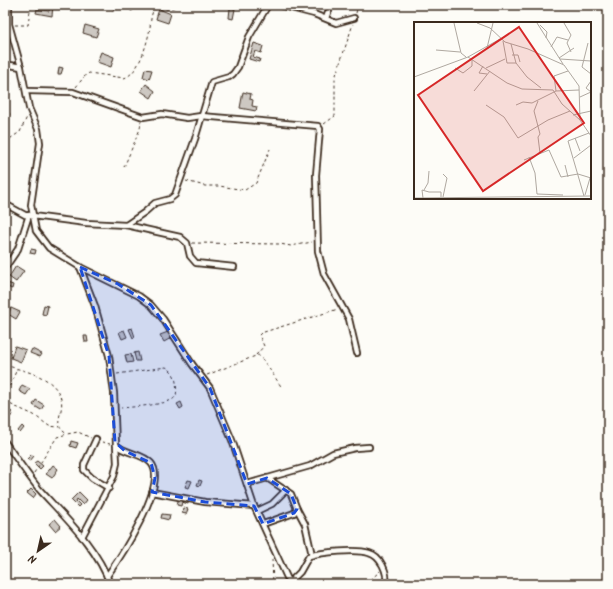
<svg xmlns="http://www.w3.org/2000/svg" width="613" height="589" font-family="Kalam,sans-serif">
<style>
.building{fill:#cdc8c2;stroke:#3b2a1e}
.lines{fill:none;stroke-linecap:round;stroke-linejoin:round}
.street-casing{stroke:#3b2a1e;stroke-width:8}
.path{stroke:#3b2a1e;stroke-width:1;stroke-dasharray:3 3;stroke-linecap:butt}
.street{stroke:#fdfcf7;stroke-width:4.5}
.marked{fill:#1d4ed8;fill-opacity:0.2;stroke:#1d4ed8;stroke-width:3;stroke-dasharray:8 5;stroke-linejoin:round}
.inset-road{fill:none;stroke:#afa8a0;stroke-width:1}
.view{fill:#d62828;fill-opacity:0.15;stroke:#d62828;stroke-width:2}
.inset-edge{fill:none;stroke:#3b2a1e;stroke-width:2}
</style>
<rect width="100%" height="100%" fill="#fdfcf7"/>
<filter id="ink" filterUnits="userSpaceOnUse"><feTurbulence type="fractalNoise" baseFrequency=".025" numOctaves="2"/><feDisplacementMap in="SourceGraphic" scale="8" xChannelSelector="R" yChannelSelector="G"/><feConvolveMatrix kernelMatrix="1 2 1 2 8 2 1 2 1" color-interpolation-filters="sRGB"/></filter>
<g filter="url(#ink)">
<g class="building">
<path d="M50 5H53L52 16 36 13 37 9 49 11Z"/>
<path d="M122 5H136L132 11Z"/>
<path d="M230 8 235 9 233 19 229 18Z"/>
<path d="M159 9 171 14 168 23 156 19Z"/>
<path d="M85 25 99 29 96 37 83 33Z"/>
<path d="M254 43 263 46 261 53 255 51 253 57 260 59 259 62 249 59Z"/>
<path d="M101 52 114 57 111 67 97 62Z"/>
<path d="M59 67 63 68 61 74H58Z"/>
<path d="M145 69 152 70 149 79 143 77Z"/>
<path d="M5 79 11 83 8 88 5 86Z"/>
<path d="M146 84 155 91 151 98 141 91Z"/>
<path d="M243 92 251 94 250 99 253 100 252 106 257 107 256 111 240 108Z"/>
<path d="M5 109 10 114 5 120Z"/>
<path d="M31 249 36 250 35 254 30 253Z"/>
<path d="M16 266 24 271 16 282 9 277Z"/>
<path d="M7 283 13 285 12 289 5 286Z"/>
<path d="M44 305 48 306 46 315 42 314Z"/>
<path d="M11 308 20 312 16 319 8 314Z"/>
<path d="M132 328 135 337 133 338 129 329Z"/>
<path d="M124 330 127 337 122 339 119 332Z"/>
<path d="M168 332 171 338 164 342 160 335Z"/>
<path d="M84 336H87L88 342H85Z"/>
<path d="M15 346 26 350 21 362 11 358Z"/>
<path d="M32 349 42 354 40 357 30 353Z"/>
<path d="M138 352 140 361H136L134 353Z"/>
<path d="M131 354 133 362 127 363 125 355Z"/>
<path d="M22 385 30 389 26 395 19 391Z"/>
<path d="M36 400 44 405 41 410 33 405Z"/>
<path d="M181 402 183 407 180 409 177 404Z"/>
<path d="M11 411 13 415 5 419V413Z"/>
<path d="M22 426 24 428 20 433 18 431Z"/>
<path d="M71 441 78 443 76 448 70 446Z"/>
<path d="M32 454 34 456 30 461 27 459Z"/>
<path d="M37 461 43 466 40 469 34 463Z"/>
<path d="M53 465 58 469 52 478 46 474Z"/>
<path d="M188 480 192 481 189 488 185 487Z"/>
<path d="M199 480 202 481 200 486 197 485Z"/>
<path d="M31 489 36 494 33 498 27 493Z"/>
<path d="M79 492 87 500 83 505 77 499 76 501 80 505 78 507 71 500Z"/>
<path d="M179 497 189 500 188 504 182 502 181 506 177 505Z"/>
<path d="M184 508 188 509 186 514 182 513Z"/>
<path d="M162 514 170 515 169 520 161 518Z"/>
<path d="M55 519 61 526 55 531 49 524Z"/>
</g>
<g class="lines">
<g class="street-casing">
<g id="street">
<path d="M9 5V24L21 67 29 108 38 129 40 143 31 205 36 231 49 248 80 267 139 296 151 305 163 319 192 364 210 388 232 440 254 506 290 584"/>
<path d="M279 5 314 14 336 23 354 18"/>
<path d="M326 18 331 5"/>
<path d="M5 64 21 67"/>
<path d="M27 91 73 92 143 117 162 114 187 118 201 116 318 126 320 129 316 175 318 251 324 274 349 319 357 353"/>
<path d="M5 204 25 215 86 223 126 225 180 237 187 243 190 256 196 263 234 267"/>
<path d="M126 225 145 212 155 203 170 199 175 195 195 139 212 82 229 77 233 74 238 67 249 37 268 5"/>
<path d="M80 267 95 306 109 356 114 393 116 445C126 454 142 453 151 463 169 483 120 558 107 576"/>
<path d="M5 268 18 249 29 215"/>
<path d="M96 439 84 465V470L92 478 109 488"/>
<path d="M5 442C16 458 27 474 39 489 65 518 97 547 110 584"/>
<path d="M247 484 310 466 333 453 355 448 369 447"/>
<path d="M152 492 205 502 254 506"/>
<path d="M297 509 305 524 312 555"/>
<path d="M257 511 272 504 286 490"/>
<path d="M263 524 294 513 297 509 291 494 267 478"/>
<path d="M82 537 114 476 117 463 116 445"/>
<path d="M289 583 300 572 309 556C322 552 357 549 369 553 381 556 388 573 386 584"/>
</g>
</g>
<g class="path">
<path d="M113 12 114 5"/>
<path d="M356 13 358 5"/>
<path d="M15 25H28L30 11 33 5"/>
<path d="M76 87 84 77 89 73 124 78C138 74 146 47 149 33 151 25 150 16 154 9H167L184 5"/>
<path d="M324 124 335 116V78L353 24"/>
<path d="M5 142 20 132 27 117"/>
<path d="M124 167 140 129 141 121"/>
<path d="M186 181 205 186H219L245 190 256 183 270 149"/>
<path d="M192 243 280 244 291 246 312 242"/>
<path d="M256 355 264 346 259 335 261 333 338 309"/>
<path d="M5 365C23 371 52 375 60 396 67 412 49 423 67 434L78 432 91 438"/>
<path d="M117 374 166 367C172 370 175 376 176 382 176 386 178 393 175 397 171 405 130 407 121 408"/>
<path d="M207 375 258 355C261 356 279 383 282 388"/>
<path d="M5 397 17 369"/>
<path d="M5 402 34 415 49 426 58 427"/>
<path d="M102 442 110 444"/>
<path d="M34 473 57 437 67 434"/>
<path d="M272 559 273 584"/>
<path d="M366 584 380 571"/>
</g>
<use href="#street" class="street"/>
</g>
</g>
<path class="marked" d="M80 267 118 284 151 305 210 388 247 484 267 478 291 494 297 509 294 513 263 524 254 506 205 502 152 492 155 478 151 463 125 451 115 442 109 356Z"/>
<g transform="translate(414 22)">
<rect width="177" height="177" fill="#fdfcf7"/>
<path class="inset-road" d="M40 1 47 31 52 35M63 1 76 6 91 20 114 27 150 43 165 64 166 98M123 1 149 42M150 1 157 13 153 21 157 30M126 3 133 10 132 16M89 19 93 41H102L113 55 127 66M174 21 168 45 177 52M97 22 102 41M137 25 143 15 154 18M73 26 79 1M22 28 46 30M98 33H104L106 40M54 35 86 17M145 36 160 26M146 37 177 39M69 44 65 51 73 52M41 46 49 51 58 44V38M72 46 91 37M0 55 54 35 93 61 108 67 139 68 148 82 166 98 177 114M60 69 76 49M142 69 140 54 154 49M166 75 177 70 172 66 177 59M124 79 120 89 126 112 124 115 126 131M72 83 90 95 104 116 134 98 156 89M102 83 109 80 118 81 142 69 165 68M159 93 177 89M161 116 166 129M115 135 121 151 123 172 149 173M160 136 177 123M110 138 135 128 147 155 164 152 177 156M151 143 154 155M29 152 33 156 29 175M10 168 14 161 15 149M171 173 176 156M170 174 154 119 175 111M1 176 177 174M9 176 8 168 15 170H27V175"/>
<path class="view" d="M105 5 170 101 69 169 4 73Z"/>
<rect width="177" height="177" class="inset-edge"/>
</g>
<rect width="613" height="589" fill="none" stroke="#fdfcf7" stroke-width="20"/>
<rect x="10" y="10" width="593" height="569" fill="none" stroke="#3b2a1e" stroke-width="1.5" filter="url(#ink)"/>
<g transform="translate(38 551) rotate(214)" stroke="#fdfcf7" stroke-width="3" paint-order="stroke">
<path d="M0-3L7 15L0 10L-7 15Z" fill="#3b2a1e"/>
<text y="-6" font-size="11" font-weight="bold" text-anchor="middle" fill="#3b2a1e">N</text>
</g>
</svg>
